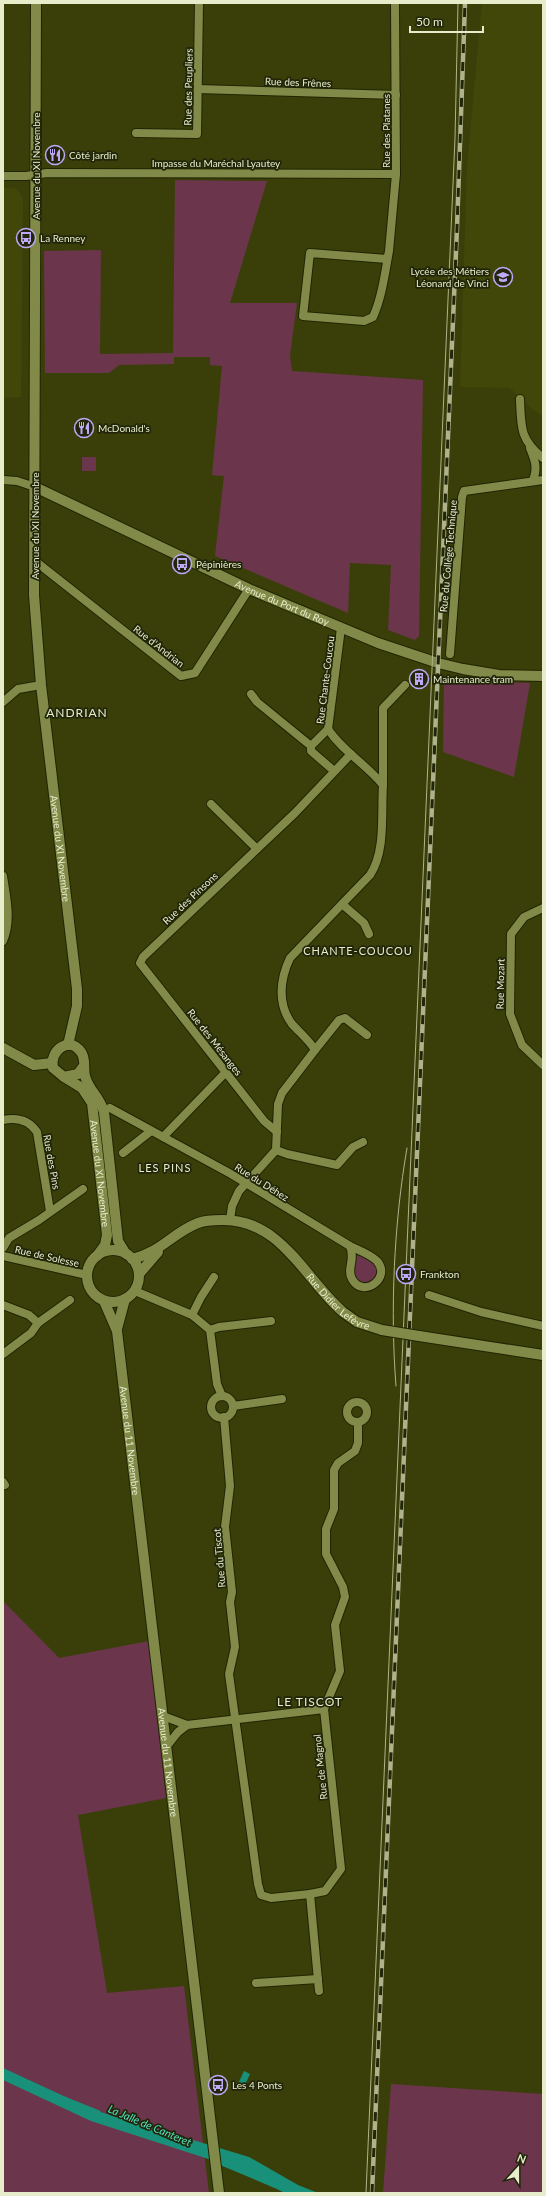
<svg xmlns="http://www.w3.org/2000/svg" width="546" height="2196" font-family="Lato,sans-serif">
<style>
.built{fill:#414709}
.green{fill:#6b364c}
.water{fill:#19917a}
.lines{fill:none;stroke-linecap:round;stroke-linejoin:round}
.stream{stroke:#19917a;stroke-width:3}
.street-casing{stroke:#212502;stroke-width:10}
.secondary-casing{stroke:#212502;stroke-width:12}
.street{stroke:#818a48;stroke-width:8}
.secondary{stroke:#818a48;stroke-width:10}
.tram{stroke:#aeb38b;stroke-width:1}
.rail-casing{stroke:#aeb38b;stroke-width:4.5}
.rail{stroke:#212509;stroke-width:3;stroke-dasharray:9;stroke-linecap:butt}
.secondary-bridge-casing{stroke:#212502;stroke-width:12;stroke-linecap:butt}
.secondary-bridge{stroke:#818a48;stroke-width:10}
.labels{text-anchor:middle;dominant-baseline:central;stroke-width:3.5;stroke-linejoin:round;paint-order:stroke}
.street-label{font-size:10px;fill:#e7edcb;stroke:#212509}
.poi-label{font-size:10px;fill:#e7edcb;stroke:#212509;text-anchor:start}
.neighbourhood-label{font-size:11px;letter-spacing:1px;fill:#e7edcb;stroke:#212509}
.water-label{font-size:11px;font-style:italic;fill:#55e1c2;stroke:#212509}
.quarter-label{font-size:12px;letter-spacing:1px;fill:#e7edcb;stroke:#212509}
</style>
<rect width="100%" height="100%" fill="#3a3f0a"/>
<g class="built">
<path d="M482 3H543V417L525 403 510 388 460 387 467 167Z"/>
<path d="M3 188H14L20 193 23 200 21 397 3 398Z"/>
</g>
<g class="green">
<path d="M175 180 267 181 230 303H297L290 355 292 371 423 380 419 636 415 640 388 630 391 565 350 563 348 613 215 556 224 476 212 475 222 366 210 365V357H174V364L119 365 109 373H45L44 251 101 250 100 354 173 353Z"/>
<rect x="82" y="457" width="14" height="14"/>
<path d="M444 676 471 681 530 683 514 777 443 752Z"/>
<path d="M357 1254C372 1260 387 1268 370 1283L358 1281 354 1274Z"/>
<path d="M3 1601 59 1658 149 1641 166 1798 78 1815 107 1993 184 1986 209 2193H3Z"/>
<path d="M391 2084 543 2094V2193H383Z"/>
</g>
<g class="water">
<path d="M3 2068 94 2110 249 2157 298 2185 318 2193H285L227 2165 91 2121 3 2080Z"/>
<path d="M244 2071 250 2074 244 2087 238 2084Z"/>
</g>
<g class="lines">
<g class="stream">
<path d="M64 2098 99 2112"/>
<path d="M217 2162 274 2186"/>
</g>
<g class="street-casing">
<g id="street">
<path d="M198 89 396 95"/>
<path d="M136 133 197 134 199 3"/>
<path d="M3 176H26L47 173 396 174"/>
<path d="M387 259 310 253 303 316 364 321 373 317C382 297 385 273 389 251L396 174 395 3"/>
<path d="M520 399C521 427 520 440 543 458"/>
<path d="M530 448C535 461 538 467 533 480"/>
<path d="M3 480 17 481 35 487"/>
<path d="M35 561 181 676 195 673 249 589"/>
<path d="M450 654 462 497 464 491 543 480"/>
<path d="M251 694 257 702 311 746V751L333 770"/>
<path d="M3 702 18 689 41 685"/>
<path d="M311 746 328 729"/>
<path d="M383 785V708L405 685"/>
<path d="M211 804 257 849"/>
<path d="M3 876C6 897 12 920 3 941"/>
<path d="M342 904 364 923 369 934"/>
<path d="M543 908 524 917 511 934 510 1014 522 1045 543 1065"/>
<path d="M315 1050 339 1020 345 1018 367 1035"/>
<path d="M110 1108 231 1174 350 1246"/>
<path d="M3 1120C17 1117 29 1120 37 1132L50 1211"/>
<path d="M277 1132 264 1121 140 963 143 957 295 813 351 754"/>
<path d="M163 1137 226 1072"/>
<path d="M276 1150 287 1154 337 1165 353 1147 363 1142"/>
<path d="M123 1153 151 1131"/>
<path d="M230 1220 232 1206 239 1191 276 1150 278 1104 282 1093 315 1050C309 1040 300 1033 292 1024 277 1004 280 979 290 958L370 875C386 851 381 814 383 785 366 764 342 751 328 729L341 628"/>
<path d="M350 1246C358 1250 370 1254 377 1261 392 1278 363 1299 352 1279 346 1269 356 1260 350 1246Z"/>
<path d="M3 1248 9 1238 39 1220 83 1189"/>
<path d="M3 1256 87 1275"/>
<path d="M135 1291 192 1315 210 1330 217 1384 222 1396"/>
<path d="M429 1295 481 1312 543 1326"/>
<path d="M3 1305 29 1315 38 1323"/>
<path d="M192 1315 201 1297 214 1277"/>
<path d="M210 1330 219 1327 271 1321"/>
<path d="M3 1354 31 1333 38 1323 70 1300"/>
<circle cx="222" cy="1407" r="11"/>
<circle cx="357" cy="1412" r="10"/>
<path d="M233 1406 282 1399"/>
<path d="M224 1417 230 1486 225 1527 232 1592 230 1602 235 1647 229 1674 258 1884 261 1895 271 1898 310 1894 319 1991"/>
<path d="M3 1482 5 1485"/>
<path d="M324 1709 340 1671 335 1625 345 1597 343 1587 326 1554V1529L334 1509V1470L338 1463 355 1451 358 1443V1422"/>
<path d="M163 1716 187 1725"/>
<path d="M166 1747 178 1732 187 1725 324 1709 341 1869 325 1891 310 1894"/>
<path d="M256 1983 318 1979"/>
</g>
</g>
<g class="secondary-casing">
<g id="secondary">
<path id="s1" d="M36 3 34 595 41 685 77 989V1006L68 1045"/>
<path id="s2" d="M35 487 249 589 378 643 438 663 463 669 499 675 543 676"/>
<path d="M3 1048 34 1065 52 1063"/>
<path d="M83 1067 78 1074 64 1077 53 1068C49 1051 69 1035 81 1052 87 1060 82 1070 86 1079 90 1091 100 1098 104 1112L118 1241 126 1254"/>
<path id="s3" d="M64 1077 82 1088 92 1103 107 1235 105 1245 97 1256"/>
<circle cx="113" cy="1276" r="26"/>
<path id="s4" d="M132 1259C162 1252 172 1233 198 1223 206 1220 214 1220 222 1220 281 1219 304 1278 343 1312L357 1322 382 1330"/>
<path d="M139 1274 158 1252"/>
<path id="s5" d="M104 1301 117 1331 219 2193"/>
<path d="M117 1329 125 1299"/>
<path d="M419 1336 543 1355"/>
</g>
</g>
<use href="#street" class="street"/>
<use href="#secondary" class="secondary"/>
<g class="tram">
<path d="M396 1386C390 1310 394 1223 407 1148"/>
<path d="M366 2193 455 138 458 3"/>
</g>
<g class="rail-casing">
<path id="rail" d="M372 2193 457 228 465 3"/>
</g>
<use href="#rail" class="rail"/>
<g class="secondary-bridge-casing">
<path id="secondary-bridge" d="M382 1330 419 1336"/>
</g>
<use href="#secondary-bridge" class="secondary-bridge"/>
</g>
<defs>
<g id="restaurant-ring" transform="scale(1)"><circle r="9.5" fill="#212509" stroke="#bda9f5" stroke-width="1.5"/><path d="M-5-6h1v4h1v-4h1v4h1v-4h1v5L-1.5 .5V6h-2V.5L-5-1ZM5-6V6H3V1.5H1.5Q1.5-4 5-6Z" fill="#bda9f5"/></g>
<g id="bus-ring" transform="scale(1)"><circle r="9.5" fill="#212509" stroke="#bda9f5" stroke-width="1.5"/><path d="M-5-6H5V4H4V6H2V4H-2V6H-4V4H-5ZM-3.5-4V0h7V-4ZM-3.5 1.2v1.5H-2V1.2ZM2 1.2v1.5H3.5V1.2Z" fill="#bda9f5"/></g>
<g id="school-ring" transform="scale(1)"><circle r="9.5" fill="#212509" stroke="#bda9f5" stroke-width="1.5"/><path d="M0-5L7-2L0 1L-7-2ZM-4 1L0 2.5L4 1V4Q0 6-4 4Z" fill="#bda9f5"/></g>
<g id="building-ring" transform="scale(1)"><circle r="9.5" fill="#212509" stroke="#bda9f5" stroke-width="1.5"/><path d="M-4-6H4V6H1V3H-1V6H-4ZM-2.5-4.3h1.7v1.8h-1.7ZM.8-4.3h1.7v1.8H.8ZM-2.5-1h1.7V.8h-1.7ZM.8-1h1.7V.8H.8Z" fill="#bda9f5"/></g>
</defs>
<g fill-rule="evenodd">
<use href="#restaurant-ring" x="55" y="155"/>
<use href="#bus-ring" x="26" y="238"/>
<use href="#school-ring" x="503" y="277"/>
<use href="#restaurant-ring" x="84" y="428"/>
<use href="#bus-ring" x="182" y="564"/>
<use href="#building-ring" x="419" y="679"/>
<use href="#bus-ring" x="406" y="1274"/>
<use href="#bus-ring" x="218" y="2085"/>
</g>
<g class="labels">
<g class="street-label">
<text transform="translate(298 82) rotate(2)">Rue des Frênes</text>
<text transform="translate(188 87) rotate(-89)">Rue des Peupliers</text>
<text transform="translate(386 131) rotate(-90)">Rue des Platanes</text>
<text x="216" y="163">Impasse du Maréchal Lyautey</text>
<text transform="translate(36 166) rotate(-90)">Avenue du XI Novembre</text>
<text transform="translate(35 526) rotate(-90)">Avenue du XI Novembre</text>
<text transform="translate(448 556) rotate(-85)">Rue du Collège Technique</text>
<text stroke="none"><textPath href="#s2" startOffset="273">Avenue du Port du Roy</textPath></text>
<text transform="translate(159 646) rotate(38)">Rue d'Andrian</text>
<text transform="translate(325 680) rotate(-83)">Rue Chante-Coucou</text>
<text stroke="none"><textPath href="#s1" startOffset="847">Avenue du XI Novembre</textPath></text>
<text transform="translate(190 898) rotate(-43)">Rue des Pinsons</text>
<text transform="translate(500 984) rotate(-89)">Rue Mozart</text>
<text transform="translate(215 1042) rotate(52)">Rue des Mésanges</text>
<text transform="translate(52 1162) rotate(80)">Rue des Pins</text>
<text stroke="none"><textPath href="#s3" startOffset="110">Avenue du XI Novembre</textPath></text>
<text transform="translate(262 1182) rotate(32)">Rue du Déhez</text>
<text transform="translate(47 1256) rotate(13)">Rue de Solesse</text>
<text stroke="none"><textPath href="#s4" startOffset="247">Rue Didier Lefèvre</textPath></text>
<text stroke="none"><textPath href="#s5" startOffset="143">Avenue du 11 Novembre</textPath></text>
<text transform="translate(219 1558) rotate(-95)">Rue du Tiscot</text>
<text stroke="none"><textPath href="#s5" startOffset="467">Avenue du 11 Novembre</textPath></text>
<text transform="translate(320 1767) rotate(-96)">Rue de Magnol</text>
</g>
<g class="poi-label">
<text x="69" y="155">Côté jardin</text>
<text x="40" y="238">La Renney</text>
<text x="489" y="271" text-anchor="end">Lycée des Métiers<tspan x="489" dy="12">Léonard de Vinci</tspan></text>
<text x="98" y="428">McDonald's</text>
<text x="196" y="564">Pépinières</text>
<text x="433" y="679">Maintenance tram</text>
<text x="420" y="1274">Frankton</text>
<text x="232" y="2085">Les 4 Ponts</text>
</g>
<g class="neighbourhood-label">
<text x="358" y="950">CHANTE-COUCOU</text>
<text x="165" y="1167">LES PINS</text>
</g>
<g class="water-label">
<text transform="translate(150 2125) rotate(23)">La Jalle de Canteret</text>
</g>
<g class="quarter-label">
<text x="77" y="712">ANDRIAN</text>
<text x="310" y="1701">LE TISCOT</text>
</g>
</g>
<rect width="546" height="2196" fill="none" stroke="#e7edcb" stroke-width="8"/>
<g transform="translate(518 2168) rotate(21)" stroke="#212509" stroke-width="3" paint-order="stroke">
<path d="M0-3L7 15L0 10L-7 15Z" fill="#e7edcb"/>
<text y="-6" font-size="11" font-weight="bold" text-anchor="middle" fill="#e7edcb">N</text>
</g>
<path d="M410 26v6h73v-6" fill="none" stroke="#e7edcb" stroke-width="2"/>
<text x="416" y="26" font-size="12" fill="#e7edcb" stroke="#212509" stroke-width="3" paint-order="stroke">50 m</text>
</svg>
